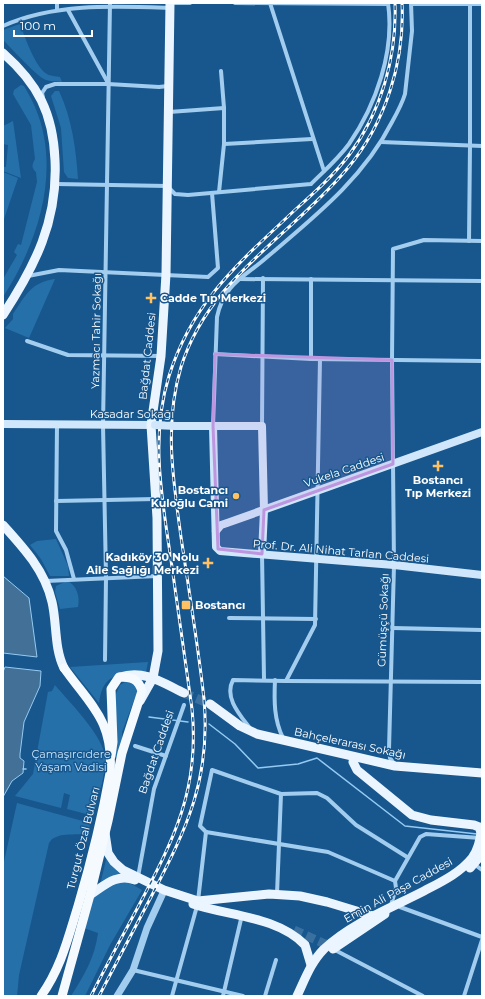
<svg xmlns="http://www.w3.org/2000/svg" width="485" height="999" font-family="Montserrat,sans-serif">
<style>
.green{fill:#2670aa}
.water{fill:#427097;stroke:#95caf2}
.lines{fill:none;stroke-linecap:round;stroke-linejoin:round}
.stream{stroke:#95caf2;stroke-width:1.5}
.primary-tunnel{stroke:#3a709f;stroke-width:9;stroke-dasharray:9 4.5;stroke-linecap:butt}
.minor{stroke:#a3cdef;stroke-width:4}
.tertiary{stroke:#a3cdef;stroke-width:7}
.secondary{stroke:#d0e7fb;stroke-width:8}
.primary{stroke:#ebf5ff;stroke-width:9}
.trunk{stroke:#f5faff;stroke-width:9}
.rail-casing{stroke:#fff;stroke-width:3}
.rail{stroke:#17578e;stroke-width:1.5;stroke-dasharray:4.5;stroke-linecap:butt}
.secondary-bridge{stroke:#d0e7fb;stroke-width:8}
.marked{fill:#bd96df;fill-opacity:0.2;stroke:#bd96df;stroke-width:3;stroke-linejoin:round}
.poi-dot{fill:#ffc161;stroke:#17578e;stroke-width:1.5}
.labels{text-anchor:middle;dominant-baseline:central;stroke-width:3;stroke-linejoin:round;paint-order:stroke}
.poi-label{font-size:11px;font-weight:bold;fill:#fff;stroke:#17578e;text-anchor:start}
.street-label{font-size:11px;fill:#fff;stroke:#17578e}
.park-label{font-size:11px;fill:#c9e5fb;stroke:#17578e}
</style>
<rect width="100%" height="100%" fill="#17578e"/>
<g class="green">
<path d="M20 24C25 37 35 67 47 74 50 76 56 76 60 77L62 82C56 81 49 82 44 79 38 77 10 47 3 40V30Z"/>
<path d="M21 85 24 86C28 93 32 100 35 107 62 170 38 243 3 297V279L17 255 14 252 18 244 21 245 37 182 36 172C31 167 32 165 35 159L31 125 13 94 14 90Z"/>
<path d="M55 91H59C72 119 76 149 78 179L68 178 64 172 61 128 51 96Z"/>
<path d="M13 121 21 178 3 171V167H6L8 145 3 144V126Z"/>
<path d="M3 172 18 178 3 222Z"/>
<path d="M55 279 29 338 5 328 13 319V314C26 295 30 283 55 279Z"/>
<path d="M56 539 68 566 69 576H50L41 559 30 545 37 541Z"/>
<path d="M67 581C77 585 80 597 78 607L60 609 55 592 56 586Z"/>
<path d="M148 662 146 672C120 674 103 672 99 703L70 667Z"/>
<path d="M129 680 139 687 122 732V741L116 763V694L120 685Z"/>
<path d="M55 685C69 702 104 736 105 758 106 775 97 799 94 816L67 809 70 795 64 793 61 808 15 796 33 774 48 692 52 691Z"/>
<path d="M17 803 90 823C90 838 75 833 64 835 60 835 56 837 52 839L49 843 19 975 17 996H3V866Z"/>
<path d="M107 856 122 874 101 881Z"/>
<path d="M124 880 142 890 110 945 85 996H71C84 976 95 957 98 933L84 928 93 897 115 881Z"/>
</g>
<g class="water">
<path d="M3 576 29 598 37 657 3 653Z"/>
<path d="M5 667 41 671 40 686 24 722 20 754V758L24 761 23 773 12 781 3 797V672Z"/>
</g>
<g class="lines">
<g class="stream">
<path d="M149 717 188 722"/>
<path d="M209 724 235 744 258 768 298 764 317 758 405 826 477 834"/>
<path d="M23 769H26"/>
</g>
<g class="primary-tunnel">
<path d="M184 693 210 704"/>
<path d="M294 930 325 944H334"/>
</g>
<g class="minor">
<path d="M170 3H190"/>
<path d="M235 3 388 4"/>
<path d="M270 3 324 171"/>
<path d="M411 4H482"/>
<path d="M57 10V3"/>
<path d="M68 10 108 83"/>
<path d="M3 26C55 3 114 6 170 8"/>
<path d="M221 71 224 108V144L312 139"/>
<path d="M43 98 42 93 46 87 55 84H108L159 87 168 86"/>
<path d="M169 112 224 108"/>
<path d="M381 142 482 146"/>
<path d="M56 184 167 186 175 194 188 195 311 184C324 171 338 159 349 144 376 105 395 51 388 3"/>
<path d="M219 192 224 144"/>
<path d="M469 241 470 146V3"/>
<path d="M28 276 59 270 208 277 218 268 212 193"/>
<path d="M239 279 482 281"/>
<path d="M27 341 68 355 161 356"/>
<path d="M215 354 311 359 482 361"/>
<path d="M311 359V279"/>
<path d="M57 425 56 531 66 550 74 579"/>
<path d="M213 426 217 317C224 284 243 278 266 258 314 217 363 179 392 122 397 113 402 104 405 94L412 31 411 3"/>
<path d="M262 426 263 278"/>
<path d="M56 501 156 499"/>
<path d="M262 554 264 679"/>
<path d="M46 581 157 576"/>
<path d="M229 618 316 619"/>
<path d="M393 628 482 630"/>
<path d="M105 660 106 577 103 425 110 3"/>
<path d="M275 680C274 701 274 720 283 738"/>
<path d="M286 681 482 682"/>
<path d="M249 727C239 714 224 697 233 680L286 681 315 625 320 359"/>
<path d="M135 746 166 756"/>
<path d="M395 765 390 758 389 749 394 565 392 360 393 249 424 240 482 241"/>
<path d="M206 832 200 826 212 770 281 794 317 793 327 798 356 825 407 857"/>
<path d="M206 832 328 852 395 881"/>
<path d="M474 864 482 870"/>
<path d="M138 877 154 789 184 705"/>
<path d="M277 894 281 794"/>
<path d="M198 901 206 832"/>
<path d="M391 905 396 888 395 881 420 837 426 834 480 838"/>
<path d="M400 907 482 937"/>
<path d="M333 949 423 996"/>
<path d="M133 970 243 996"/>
<path d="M172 996 197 906"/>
<path d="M223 996 242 915"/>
<path d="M265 996 276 960"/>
<path d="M464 996 482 940"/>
</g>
<path class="tertiary" d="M117 996 133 970 147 928 163 893"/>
<g class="secondary">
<path d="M3 424 155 425"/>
<path d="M176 426H262L264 510 262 554"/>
<path d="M213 426 216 547 220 551 394 565 482 575"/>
<path d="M216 531 221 525 227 523 482 432"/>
</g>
<g class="primary">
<path d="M3 53C38 84 53 113 55 160 58 221 35 266 3 315"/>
<path d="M3 525C24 548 45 571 52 602 57 623 54 648 64 668"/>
<path d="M120 677C144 669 163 683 184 693"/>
<path d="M140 701 153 678 158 651 157 518 151 425 161 356 166 274 170 3"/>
<path d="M210 704 240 726 257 734 395 766 482 773"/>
<path d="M356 758 353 762 357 770 412 815 431 820 474 825 479 827 481 832"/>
<path d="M105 833 108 853 114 862 123 870 164 890 198 901 269 894 300 896 327 902 373 916"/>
<path d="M470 868 482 854"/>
<path d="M90 895C104 886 116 873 135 880"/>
<path d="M193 904C228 916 277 916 305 945L311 965"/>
<path d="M333 949 385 914"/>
<path d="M297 996C305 979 311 962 324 949 352 923 391 908 424 891 441 882 460 873 472 858 479 849 480 838 482 827"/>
</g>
<g class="trunk">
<path d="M41 996C61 968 68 938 78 906 91 862 102 818 110 773 114 721 91 706 64 668"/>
<path d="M62 996 90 895 108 821 122 753 142 691C138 678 131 677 119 677L111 689 113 742 111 756"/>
</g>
<g class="rail-casing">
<g id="rail">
<path d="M91 996C106 966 122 937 138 907 174 839 200 789 192 709 185 659 178 609 171 560 162 498 150 437 169 376 193 300 241 261 296 209 315 192 334 175 349 155 381 112 397 57 395 3"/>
<path d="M99 996C116 963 134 930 151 897 187 828 211 779 204 699 198 645 189 591 181 537 173 479 164 424 181 367 209 278 290 237 347 169 385 124 405 62 402 3"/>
</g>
</g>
<use href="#rail" class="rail"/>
<path class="secondary-bridge" d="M155 425 176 426"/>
</g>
<path class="marked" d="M215 354 392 360 393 464 264 510 262 554 218 549 213 426Z"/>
<g class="poi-dot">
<path d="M149 292h4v4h4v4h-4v4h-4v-4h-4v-4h4z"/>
<path d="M436 460h4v4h4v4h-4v4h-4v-4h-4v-4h4z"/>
<circle cx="236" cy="496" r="4"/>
<path d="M206 557h4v4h4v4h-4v4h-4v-4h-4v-4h4z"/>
<rect x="181" y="600" width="10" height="10" rx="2"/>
</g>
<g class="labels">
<g class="poi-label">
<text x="160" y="298">Cadde Tıp Merkezi</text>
<text x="438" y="480" text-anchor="middle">Bostancı<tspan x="438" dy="13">Tıp Merkezi</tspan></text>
<text x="228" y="490" text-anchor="end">Bostancı<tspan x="228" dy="13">Kuloğlu Cami</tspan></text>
<text x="199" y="557" text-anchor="end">Kadıköy 30 Nolu<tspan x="199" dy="13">Aile Sağlığı Merkezi</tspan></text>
<text x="195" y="605">Bostancı</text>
</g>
<g class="street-label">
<text transform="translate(96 331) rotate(-89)">Yazmacı Tahir Sokağı</text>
<text transform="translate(147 356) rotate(-84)">Bağdat Caddesi</text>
<text x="132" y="414">Kasadar Sokağı</text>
<text transform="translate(344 470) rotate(-19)">Vukela Caddesi</text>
<text transform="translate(341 551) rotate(5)">Prof. Dr. Ali Nihat Tarlan Caddesi</text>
<text transform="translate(383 620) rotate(-88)">Gümüşçü Sokağı</text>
<text transform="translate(350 743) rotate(12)">Bahçelerarası Sokağı</text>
<text transform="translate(156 752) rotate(-71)">Bağdat Caddesi</text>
<text transform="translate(83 838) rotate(-76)">Turgut Özal Bulvarı</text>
<text transform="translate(398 890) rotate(-29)">Emin Ali Paşa Caddesi</text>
</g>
<g class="park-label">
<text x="71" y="754">Çamaşırcıdere<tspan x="71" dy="13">Yaşam Vadisi</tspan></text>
</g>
</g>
<rect width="485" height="999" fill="none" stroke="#ffffff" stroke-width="8"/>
<path d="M14 30v6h78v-6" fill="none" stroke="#ffffff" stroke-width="2"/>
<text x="20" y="30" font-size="12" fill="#ffffff" stroke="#17578e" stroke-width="3" paint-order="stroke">100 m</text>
</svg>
